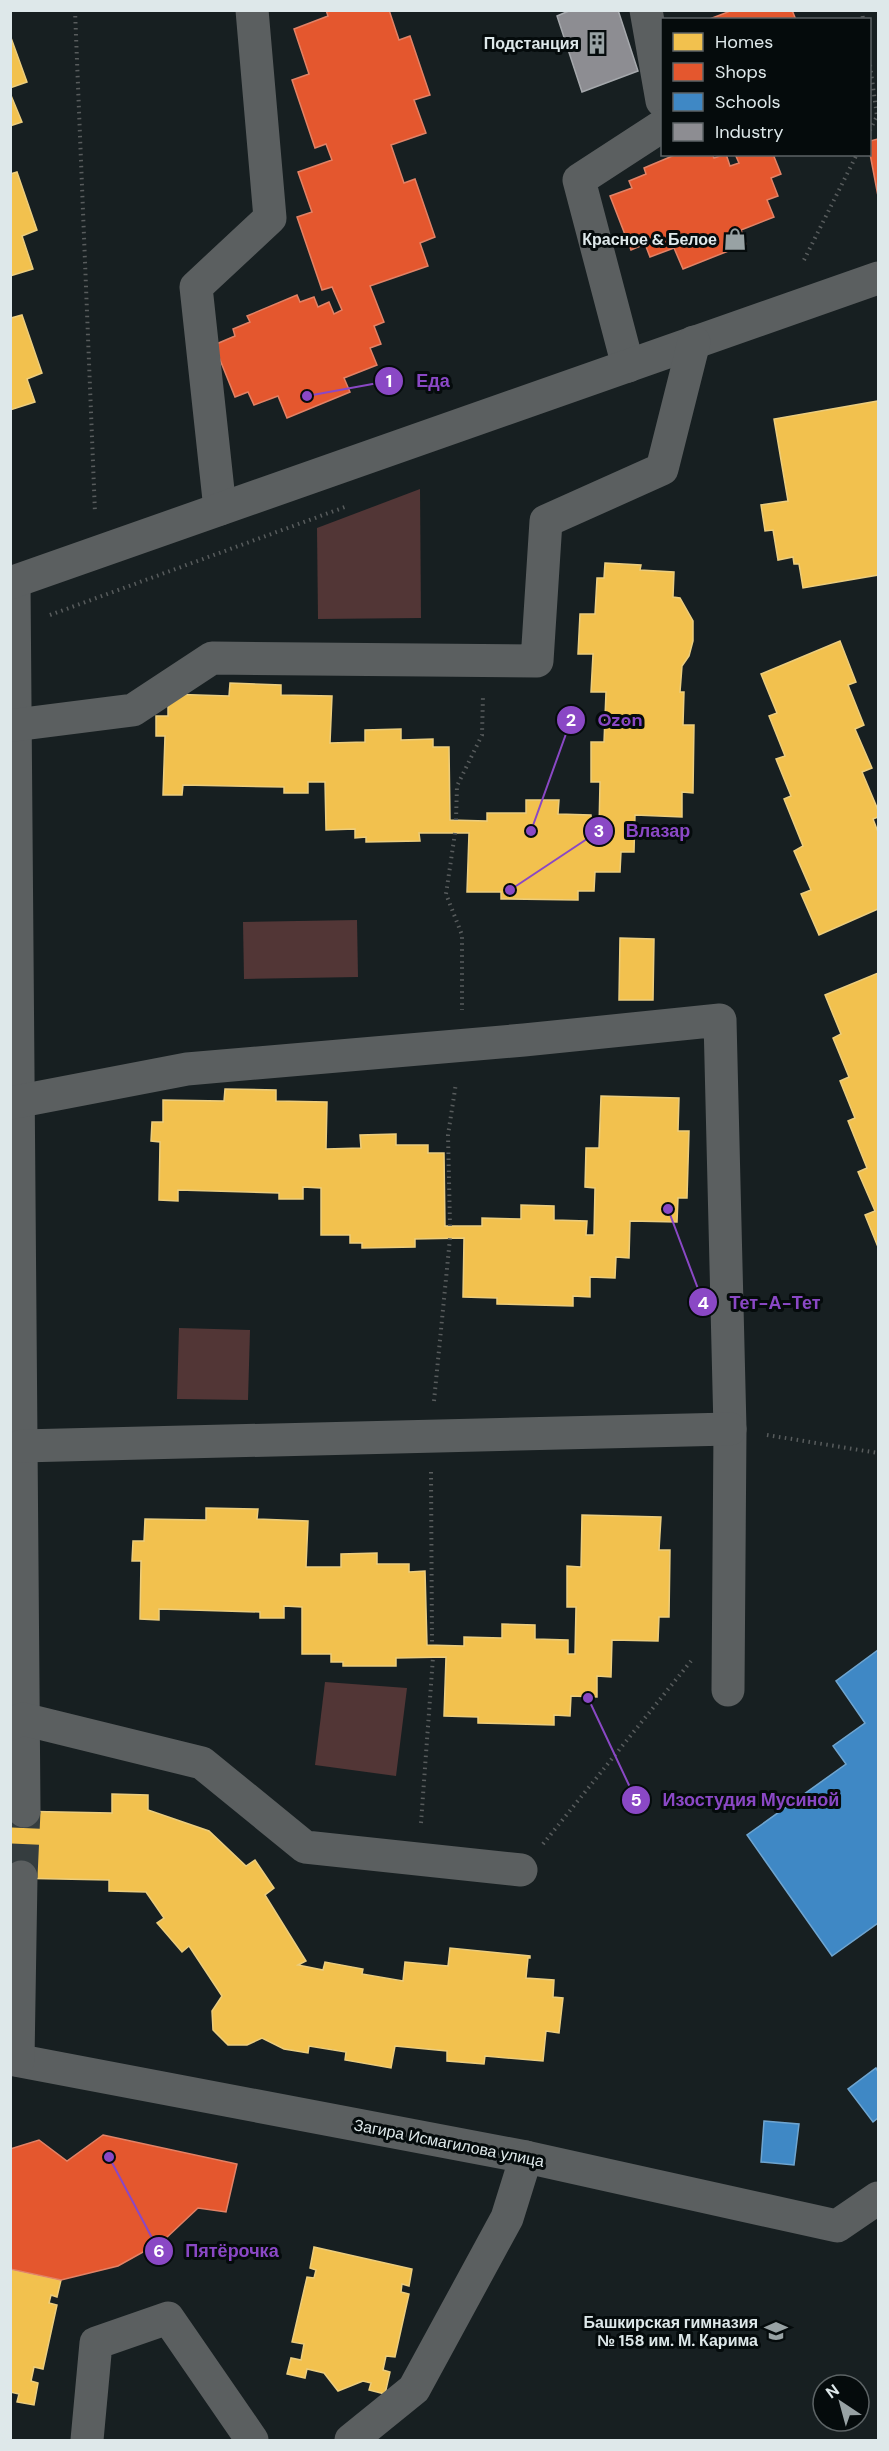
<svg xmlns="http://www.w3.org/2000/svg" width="889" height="2451" font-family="'DM Sans',sans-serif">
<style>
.green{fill:#523636}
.homes{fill:#f2c14e;stroke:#eccd7d;stroke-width:1.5}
.shops{fill:#e4572e;stroke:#e28266;stroke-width:1.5}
.schools{fill:#3f88c5;stroke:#6fa5d0;stroke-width:1.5}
.industry{fill:#8d8d92;stroke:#a5a8ac;stroke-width:1.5}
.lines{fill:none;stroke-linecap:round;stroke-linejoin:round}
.minor-tunnel{stroke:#353d3f;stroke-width:33;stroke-dasharray:33 16;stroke-linecap:butt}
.path{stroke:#585c5d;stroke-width:4;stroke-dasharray:1.5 4.5;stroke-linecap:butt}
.minor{stroke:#5b5f60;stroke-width:33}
.labels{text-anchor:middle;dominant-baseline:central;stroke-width:6;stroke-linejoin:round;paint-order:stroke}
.poi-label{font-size:16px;font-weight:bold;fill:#dee8ea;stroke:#050b0c;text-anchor:end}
.street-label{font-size:16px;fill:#dee8ea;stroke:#050b0c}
.leader{fill:none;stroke:#8a48c5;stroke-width:2}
.callout-dot{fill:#8a48c5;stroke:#050b0c;stroke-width:2}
.mark-label{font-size:18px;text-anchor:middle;font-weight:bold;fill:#fff}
.callout-label{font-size:18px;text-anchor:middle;font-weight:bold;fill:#8a48c5;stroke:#050b0c;stroke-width:6;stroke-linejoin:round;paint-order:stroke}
</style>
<rect width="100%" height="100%" fill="#171f21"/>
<g class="green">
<path d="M420 489 421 618 318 619 317 528Z"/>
<path d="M357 920 358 977 244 979 243 922Z"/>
<path d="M179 1328 250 1330 248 1400 177 1399Z"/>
<path d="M325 1682 407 1688 396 1776 315 1765Z"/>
</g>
<g class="homes">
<path d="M10 35 27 82 10 88Z"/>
<path d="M10 93 22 122 10 126Z"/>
<path d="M17 172 37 230 22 236 33 269 10 276V174Z"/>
<path d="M22 315 42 373 27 379 35 402 10 410V316L11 318Z"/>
<path d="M878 401V575L803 588 799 564H794L793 557 778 560 773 530 765 531 761 505 788 501 774 419Z"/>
<path d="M605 563 641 565 640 570 674 572 673 597 680 598 693 621V641L689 656 682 666 680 692H684L683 725H694L693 793 682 792V817L635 815 634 852H621L620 872H595L594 891H578V900L501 899V892H467L469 833H419L420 841 366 842V837L355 838V829L326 830 325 782H308V793H284V787L183 785 182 795H163L165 736H156V716H168V694L229 696 230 683 281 685V695L332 696 330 743 365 742V730L401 729V740L433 739V747H449L450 820 487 821V813H526V800H559L558 814 591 815 592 829H599L600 782H591V742H604L606 692H591L593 654H578L580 614H595L597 578H604Z"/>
<path d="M840 641 856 682 848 685 864 725 855 729 872 768 862 772 878 810V817L873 819 878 832V909L819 935 801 894 811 890 794 851 803 846 784 799 791 796 776 759 785 756 769 716 777 713 761 674Z"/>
<path d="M620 938 654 939 653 1000H619Z"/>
<path d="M878 973V1247L865 1215 875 1211 858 1172 867 1168 848 1121 855 1118 840 1081 849 1077 833 1038 841 1034 825 995Z"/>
<path d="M225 1089 276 1090V1101L327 1102 326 1149 361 1148 360 1135 396 1134V1145H428V1153H444L445 1226H482V1218L521 1219V1205L554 1206V1220L587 1221 586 1235H594L595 1188 585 1187 586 1148H599L601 1096 679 1098 678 1131H689L687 1198H678L677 1222 630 1221 629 1258 616 1257 615 1278 590 1277V1297L573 1296V1306L497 1304V1298L463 1297 464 1238 415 1239V1247L362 1248V1243H350V1235H321V1188L303 1187V1199H279V1193L178 1190V1201L159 1200 160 1142 151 1141 152 1122H163V1100L224 1101Z"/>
<path d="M206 1508 258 1509 257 1519 308 1521 306 1567H341V1554L377 1553V1564H409V1572L425 1571 427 1645 464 1646V1637L502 1638V1624L535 1625V1639L568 1640V1654H575L576 1607H567V1566L581 1567 582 1515 661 1517 659 1550H670L669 1617H659L658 1641 612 1640 611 1677 597 1676V1697L571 1696 570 1716 554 1715V1725L478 1723V1717L444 1716 446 1657 396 1658V1666H343V1662H331V1654H302V1607L284 1606V1618H260V1612L159 1609V1620L140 1619 141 1561H132L133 1541H144L145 1519 206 1520Z"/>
<path d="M112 1794 148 1795V1810L209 1831 246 1866 255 1860 274 1888 265 1895 306 1961 298 1965 323 1970 325 1962 363 1969 362 1974 403 1981 405 1962 448 1966 450 1948 530 1956V1958H528L526 1978 554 1980 553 1997 563 1998 559 2033 546 2031 543 2061 485 2056 484 2064 447 2061V2051L395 2046 391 2068 345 2060 346 2052 309 2046 308 2053 284 2049 262 2038 247 2045H228L213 2030 212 2011 222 1996 189 1946 182 1952 157 1923 164 1918 146 1892 109 1891V1880L10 1878V1811L112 1813Z"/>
<path d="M314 2247 412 2269 409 2286 402 2284 401 2292 409 2294 395 2357 386 2356 383 2370 390 2372 385 2394 369 2390 371 2383 363 2381 338 2391 324 2373 307 2369 305 2378 287 2374 291 2358 301 2360 304 2344 292 2342 307 2277 314 2278 316 2270 310 2268Z"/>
<path d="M10 2269 61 2280 57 2297 51 2295 49 2303 57 2305 43 2369 34 2367 31 2381 38 2383 34 2405 17 2402 19 2394 10 2392Z"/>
</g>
<g class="shops">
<path d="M326 10H389L399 40 410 36 430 95 414 100 426 133 391 145 404 183 415 179 435 237 420 243 428 266 370 286 384 322 374 326 381 344 370 348 377 365 344 378 350 392 287 418 278 396 254 405 248 392 235 397 214 345 235 336 233 329 250 322 247 316 297 295 300 302 314 297 318 307 329 302 334 314 342 310 332 287 322 290 297 217 312 212 298 172 332 160 326 144 315 148 292 80 309 74 294 29 328 16Z"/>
<path d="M728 10H792L796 20H707L728 12Z"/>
<path d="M878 139V196L870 154V141Z"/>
<path d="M677 154H712L714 158 726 154 730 166 739 163 735 154H773L781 174 771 178 778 196 767 200 774 217 741 230 746 244 683 269 674 248 650 257 645 244 631 250 610 196 632 188 629 181 646 174 644 168Z"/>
<path d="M103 2135 237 2164 226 2212 198 2208 163 2241 118 2266 61 2280 10 2269V2149L39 2140 67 2161Z"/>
</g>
<g class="schools">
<path d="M878 1650V1923L832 1956 747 1835 846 1764 833 1746 865 1723 836 1681Z"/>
<path d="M876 2068 878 2072V2118L873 2122 848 2089Z"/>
<path d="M764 2121 799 2124 794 2165 761 2162Z"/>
</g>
<path class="industry" d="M571 10H618L638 71 582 92 557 16Z"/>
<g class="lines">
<path class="minor-tunnel" d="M21 1877 24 1811"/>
<g class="path">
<path d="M75 10 95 513"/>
<path d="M862 10 863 20"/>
<path d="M870 65 877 116 870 130"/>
<path d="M804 260 857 154"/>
<path d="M50 615 345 507"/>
<path d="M456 820 457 786 482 735 483 695"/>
<path d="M455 833 446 894 462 935V1010"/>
<path d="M450 1226 448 1135 456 1083"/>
<path d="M434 1401 450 1238"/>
<path d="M767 1435 878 1453"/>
<path d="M431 1472 432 1645"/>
<path d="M421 1823 433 1657"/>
<path d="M543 1844 691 1661"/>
</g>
<g class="minor">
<path d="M646 10 662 101"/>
<path d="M628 366 579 180 662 126"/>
<path d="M220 509 196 287 270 218 252 10"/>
<path d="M14 582 24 1811"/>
<path d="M10 583 878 278"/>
<path d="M15 725 133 710 212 658 537 661 546 521 662 469 694 342"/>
<path d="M10 1103 187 1069 524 1040 720 1020 730 1429 728 1690"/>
<path d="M21 1446 730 1429"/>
<path d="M10 1724 23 1719 202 1763 305 1847 521 1870"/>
<path d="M10 2059 526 2157 837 2226 878 2198"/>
<path d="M18 2060 21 1877"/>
<path d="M87 2440 96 2343 168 2318 252 2440"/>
<path d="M351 2440 414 2389 507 2218 526 2157"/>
</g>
</g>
<defs>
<g id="building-bare" transform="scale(1.8)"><path d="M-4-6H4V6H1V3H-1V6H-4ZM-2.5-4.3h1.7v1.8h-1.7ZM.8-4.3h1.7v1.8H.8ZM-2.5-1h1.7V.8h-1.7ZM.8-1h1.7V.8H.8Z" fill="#98a2a4" stroke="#050b0c" stroke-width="2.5" paint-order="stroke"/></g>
<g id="shop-bare" transform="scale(1.8)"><path d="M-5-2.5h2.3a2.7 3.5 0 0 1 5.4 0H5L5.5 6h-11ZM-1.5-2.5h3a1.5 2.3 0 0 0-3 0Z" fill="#98a2a4" stroke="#050b0c" stroke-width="2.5" paint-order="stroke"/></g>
<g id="school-bare" transform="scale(1.8)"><path d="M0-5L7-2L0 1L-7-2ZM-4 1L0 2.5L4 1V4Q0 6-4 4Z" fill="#98a2a4" stroke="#050b0c" stroke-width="2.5" paint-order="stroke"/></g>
</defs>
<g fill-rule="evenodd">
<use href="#building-bare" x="597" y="43"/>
<use href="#shop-bare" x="735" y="239"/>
<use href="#school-bare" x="776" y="2331"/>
</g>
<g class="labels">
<g class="poi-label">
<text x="579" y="43">Подстанция</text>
<text x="717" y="239">Красное &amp; Белое</text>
<text x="758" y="2322">Башкирская гимназия<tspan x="758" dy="18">№ 158 им. М. Карима</tspan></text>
</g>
<g class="street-label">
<text transform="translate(449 2143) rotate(11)">Загира Исмагилова улица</text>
</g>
</g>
<path class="leader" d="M307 396L389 381M531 831L571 720M510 890L599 831M668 1209L703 1302M588 1698L636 1800M109 2157L159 2251"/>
<g class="callout-dot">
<circle cx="307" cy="396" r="6"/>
<circle cx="531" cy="831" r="6"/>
<circle cx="510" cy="890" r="6"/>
<circle cx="668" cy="1209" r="6"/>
<circle cx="588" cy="1698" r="6"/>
<circle cx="109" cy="2157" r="6"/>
<circle cx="389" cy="381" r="15"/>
<circle cx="571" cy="720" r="15"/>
<circle cx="599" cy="831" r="15"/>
<circle cx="703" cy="1302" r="15"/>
<circle cx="636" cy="1800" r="15"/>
<circle cx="159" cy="2251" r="15"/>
</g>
<g class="mark-label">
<text x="389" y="387">1</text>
<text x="571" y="726">2</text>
<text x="599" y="837">3</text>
<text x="703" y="1309">4</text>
<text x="636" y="1806">5</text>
<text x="159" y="2257">6</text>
</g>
<g class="callout-label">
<text x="433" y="387">Еда</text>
<text x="620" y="726">Ozon</text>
<text x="658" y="837">Влазар</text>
<text x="775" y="1309">Тет-А-Тет</text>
<text x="751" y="1806">Изостудия Мусиной</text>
<text x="232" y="2257">Пятёрочка</text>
</g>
<rect width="889" height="2451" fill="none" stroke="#dee8ea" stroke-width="24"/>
<rect x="661" y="18" width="210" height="138" fill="#050b0c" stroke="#5c6365" stroke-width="1.5"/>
<rect x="673" y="33" width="30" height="18" fill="#f2c14e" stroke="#5c6365" stroke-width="1.5"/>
<text x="715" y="48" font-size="18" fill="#dee8ea">Homes</text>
<rect x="673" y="63" width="30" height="18" fill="#e4572e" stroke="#5c6365" stroke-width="1.5"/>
<text x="715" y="78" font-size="18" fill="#dee8ea">Shops</text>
<rect x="673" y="93" width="30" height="18" fill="#3f88c5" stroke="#5c6365" stroke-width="1.5"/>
<text x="715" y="108" font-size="18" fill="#dee8ea">Schools</text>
<rect x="673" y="123" width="30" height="18" fill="#8d8d92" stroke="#5c6365" stroke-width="1.5"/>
<text x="715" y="138" font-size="18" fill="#dee8ea">Industry</text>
<g transform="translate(841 2403) rotate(324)"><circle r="28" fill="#050b0c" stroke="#5c6365" stroke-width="1.5"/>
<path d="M0-4.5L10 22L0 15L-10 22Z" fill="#98a2a4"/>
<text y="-9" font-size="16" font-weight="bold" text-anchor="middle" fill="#dee8ea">N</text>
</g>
</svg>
